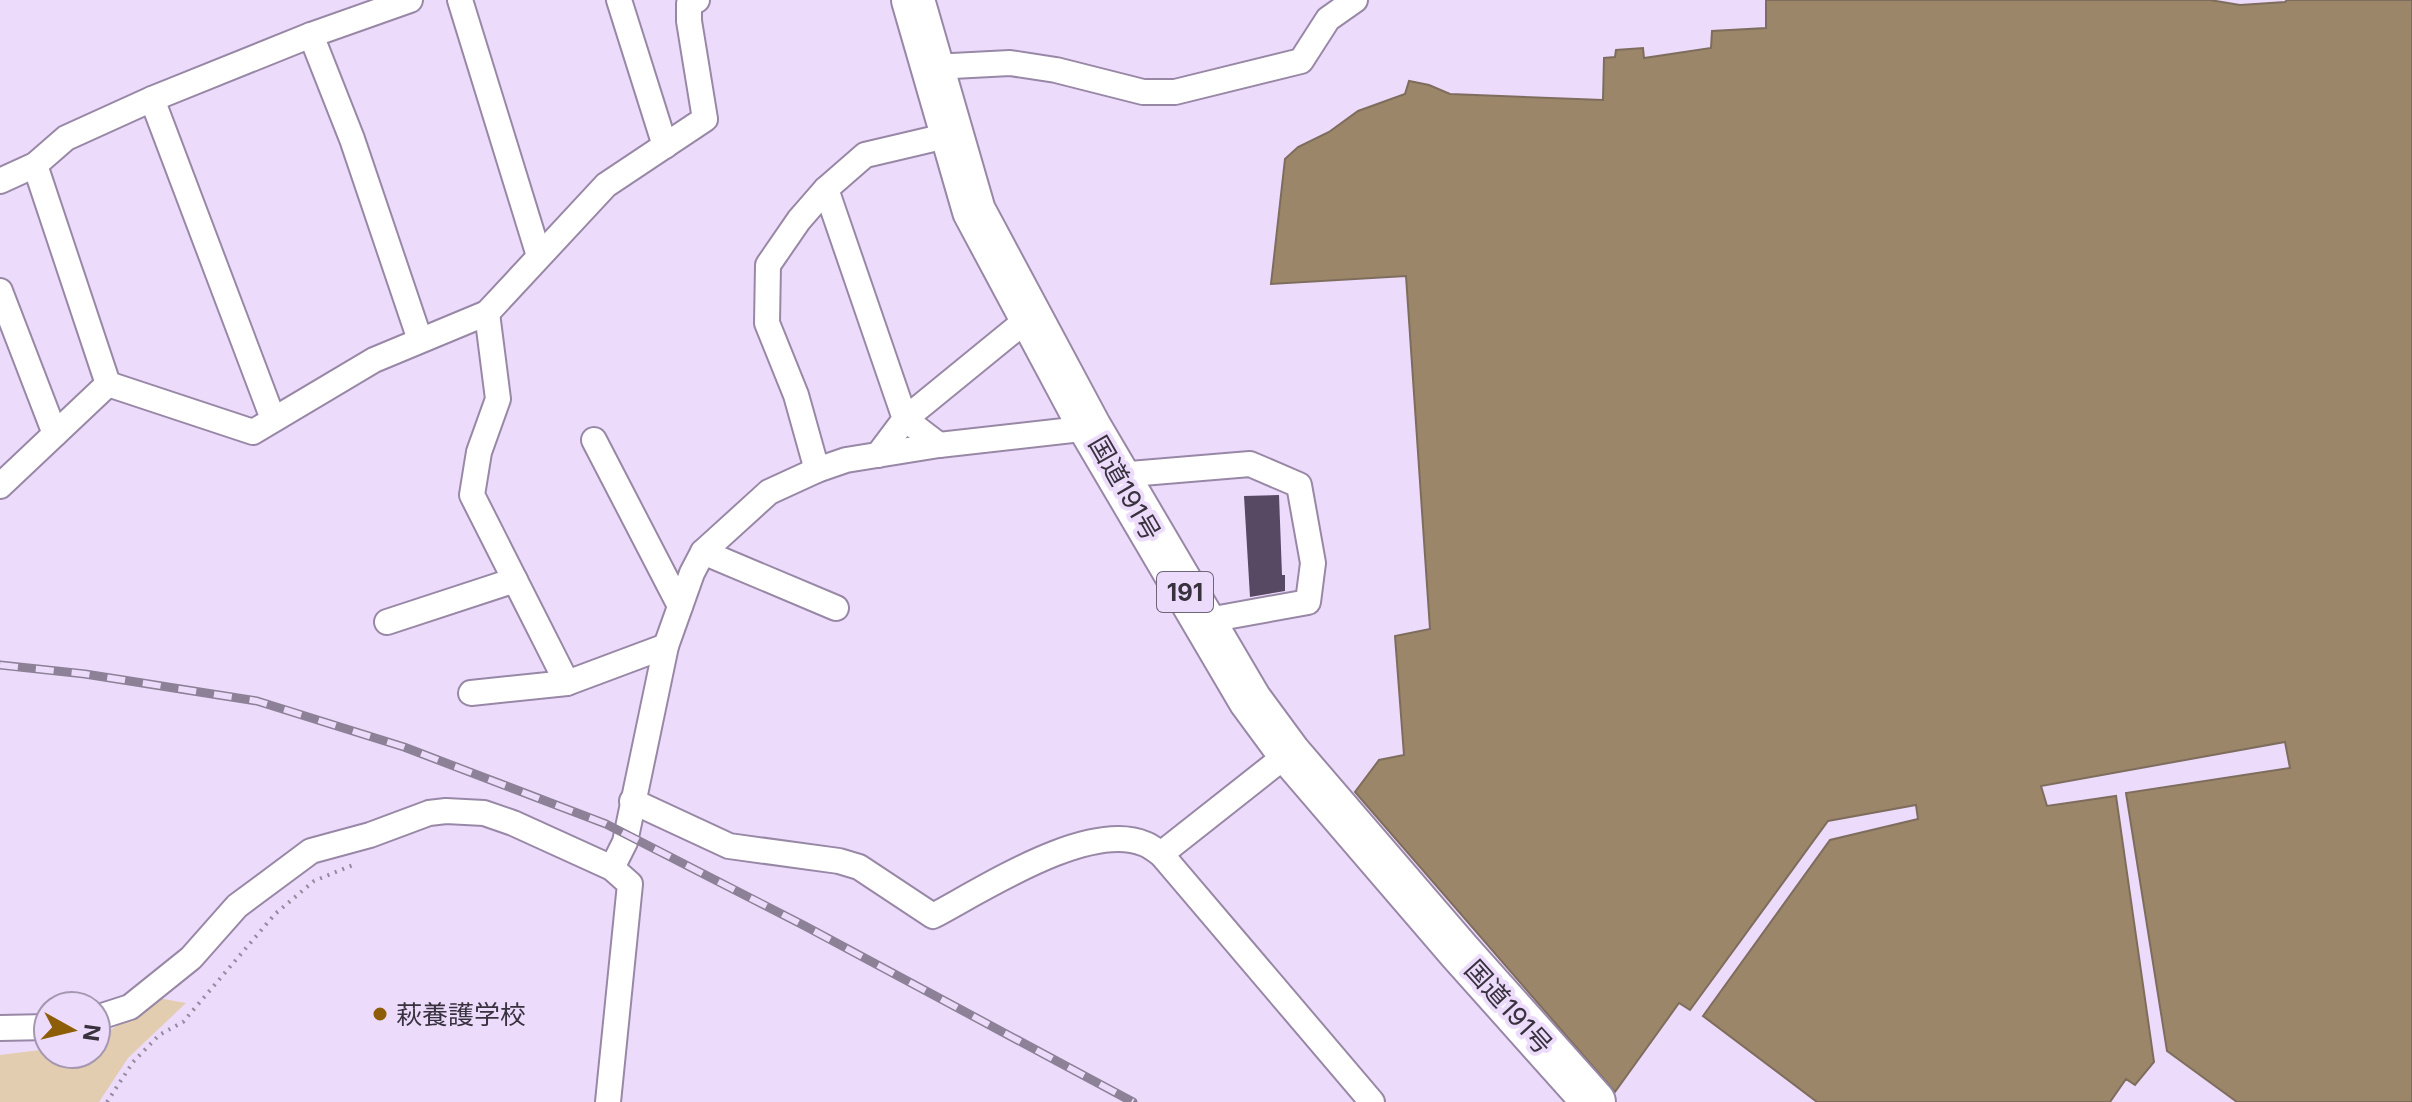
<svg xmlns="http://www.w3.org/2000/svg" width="2412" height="1102" font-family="Inter,'Noto Sans JP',sans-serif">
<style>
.green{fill:#e3cdb0}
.water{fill:#9c866a;stroke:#7e6d5d;stroke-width:2}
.building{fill:#574864}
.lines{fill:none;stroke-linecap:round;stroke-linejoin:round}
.minor-casing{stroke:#9888a6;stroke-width:28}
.trunk-casing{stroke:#9888a6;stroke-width:46}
.path{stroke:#968aa0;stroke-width:4;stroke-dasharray:2 6;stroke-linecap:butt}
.minor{stroke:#fff;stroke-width:24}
.trunk{stroke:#fff;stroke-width:42}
.rail-casing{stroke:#8c8197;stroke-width:9}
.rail{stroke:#eddbfc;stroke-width:6;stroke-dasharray:18;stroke-linecap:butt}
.poi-dot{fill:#8d5d07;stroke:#eddbfc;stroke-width:3}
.labels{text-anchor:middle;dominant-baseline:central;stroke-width:8;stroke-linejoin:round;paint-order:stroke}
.shield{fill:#eddbfc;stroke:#6e6577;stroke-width:2}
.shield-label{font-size:24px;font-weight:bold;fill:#38323e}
.street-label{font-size:26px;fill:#38323e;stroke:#eddbfc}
.poi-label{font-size:26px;fill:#38323e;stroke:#eddbfc;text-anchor:start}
</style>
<rect width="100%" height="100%" fill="#eddbfc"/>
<path class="green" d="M158 998 186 1003 128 1058 99 1102H0V1055L48 1049V1054H96V1035L112 1029Z"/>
<path class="water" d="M1766 0H2210L2240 5 2285 2 2287 0H2412V1102H2237L2167 1051 2126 793 2290 768 2285 742 2041 786 2047 806 2116 796 2154 1062 2135 1085 2126 1079 2110 1102H1817L1703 1016 1830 840 1918 819 1916 805 1828 821 1690 1010 1679 1003 1615 1092 1355 792 1379 760 1404 755 1395 636 1430 629 1406 276 1271 284 1285 159 1298 147 1329 132 1358 111 1405 94 1409 81 1429 85 1450 94 1603 100 1604 58 1615 57 1616 50 1643 48 1644 58 1711 48 1712 31 1766 28Z"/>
<path class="building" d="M1279 495 1282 575H1285V591L1250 597 1244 496Z"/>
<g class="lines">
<g class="minor-casing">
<g id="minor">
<path d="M460 0 539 256"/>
<path d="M619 0 665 146"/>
<path d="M311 35 352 139 420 340"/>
<path d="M933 67 1010 63 1056 70 1143 92H1175L1301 61 1328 19 1355 0"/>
<path d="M152 99 273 419"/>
<path d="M35 165 108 384"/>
<path d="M0 181 35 165 66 138 152 99 311 35 410 0"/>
<path d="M826 189 905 419 878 455"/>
<path d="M0 291 55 434"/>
<path d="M487 313 498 399 479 452 472 495 567 683 666 646"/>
<path d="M108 384 253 432 374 360 487 313 606 185 705 119 689 21V4L697 0"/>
<path d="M594 440 680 606"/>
<path d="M939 445 905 419 1030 317"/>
<path d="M817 470 796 395 767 323 768 265 799 220 826 189 865 155 950 135"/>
<path d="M1118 475 1250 464 1299 485 1313 563 1308 602 1203 621"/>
<path d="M0 486 108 384"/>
<path d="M703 552 836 608"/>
<path d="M387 622 515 580"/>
<path d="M471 693 567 683"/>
<path d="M632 801 729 846 839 861 859 867 933 916C984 889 1089 820 1145 844 1151 846 1156 851 1161 854L1289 753"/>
<path d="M1161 854 1372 1102"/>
<path d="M612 868 625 842 666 646 692 573 703 552 769 492 817 470 846 460 939 445 1090 428"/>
<path d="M96 1018 130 1007 191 958 237 906 311 851 370 835 429 813 446 811 484 813 513 823 612 868 630 884 608 1102"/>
<path d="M0 1028 48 1027"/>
</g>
</g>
<g class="trunk-casing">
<path id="trunk" d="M913 0 974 211 1090 428 1250 700 1289 753 1460 952 1594 1102"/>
</g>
<path class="path" d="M107 1102 133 1062 159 1035 183 1022 275 914 314 881 353 865"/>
<use href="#minor" class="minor"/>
<use href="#trunk" class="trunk"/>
<g class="rail-casing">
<path id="rail" d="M0 665 85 674 257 701 404 747 606 824 805 926 1133 1102"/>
</g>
<use href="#rail" class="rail"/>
</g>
<circle class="poi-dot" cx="380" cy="1014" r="8"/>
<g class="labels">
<rect class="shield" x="1157" y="572" width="56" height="40" rx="6"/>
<g class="shield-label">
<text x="1185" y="592">191</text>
</g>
<g class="street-label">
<text transform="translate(1125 488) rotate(60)">国道191号</text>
<text transform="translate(1509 1007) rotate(48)">国道191号</text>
</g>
<g class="poi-label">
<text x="396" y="1014">萩養護学校</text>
</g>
</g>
<g transform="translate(72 1030) rotate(98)"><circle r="38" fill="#eddbfc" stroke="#a597b0" stroke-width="2"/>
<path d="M0-6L14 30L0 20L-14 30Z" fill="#8d5d07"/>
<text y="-12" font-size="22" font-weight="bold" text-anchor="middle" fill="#38323e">N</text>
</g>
</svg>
